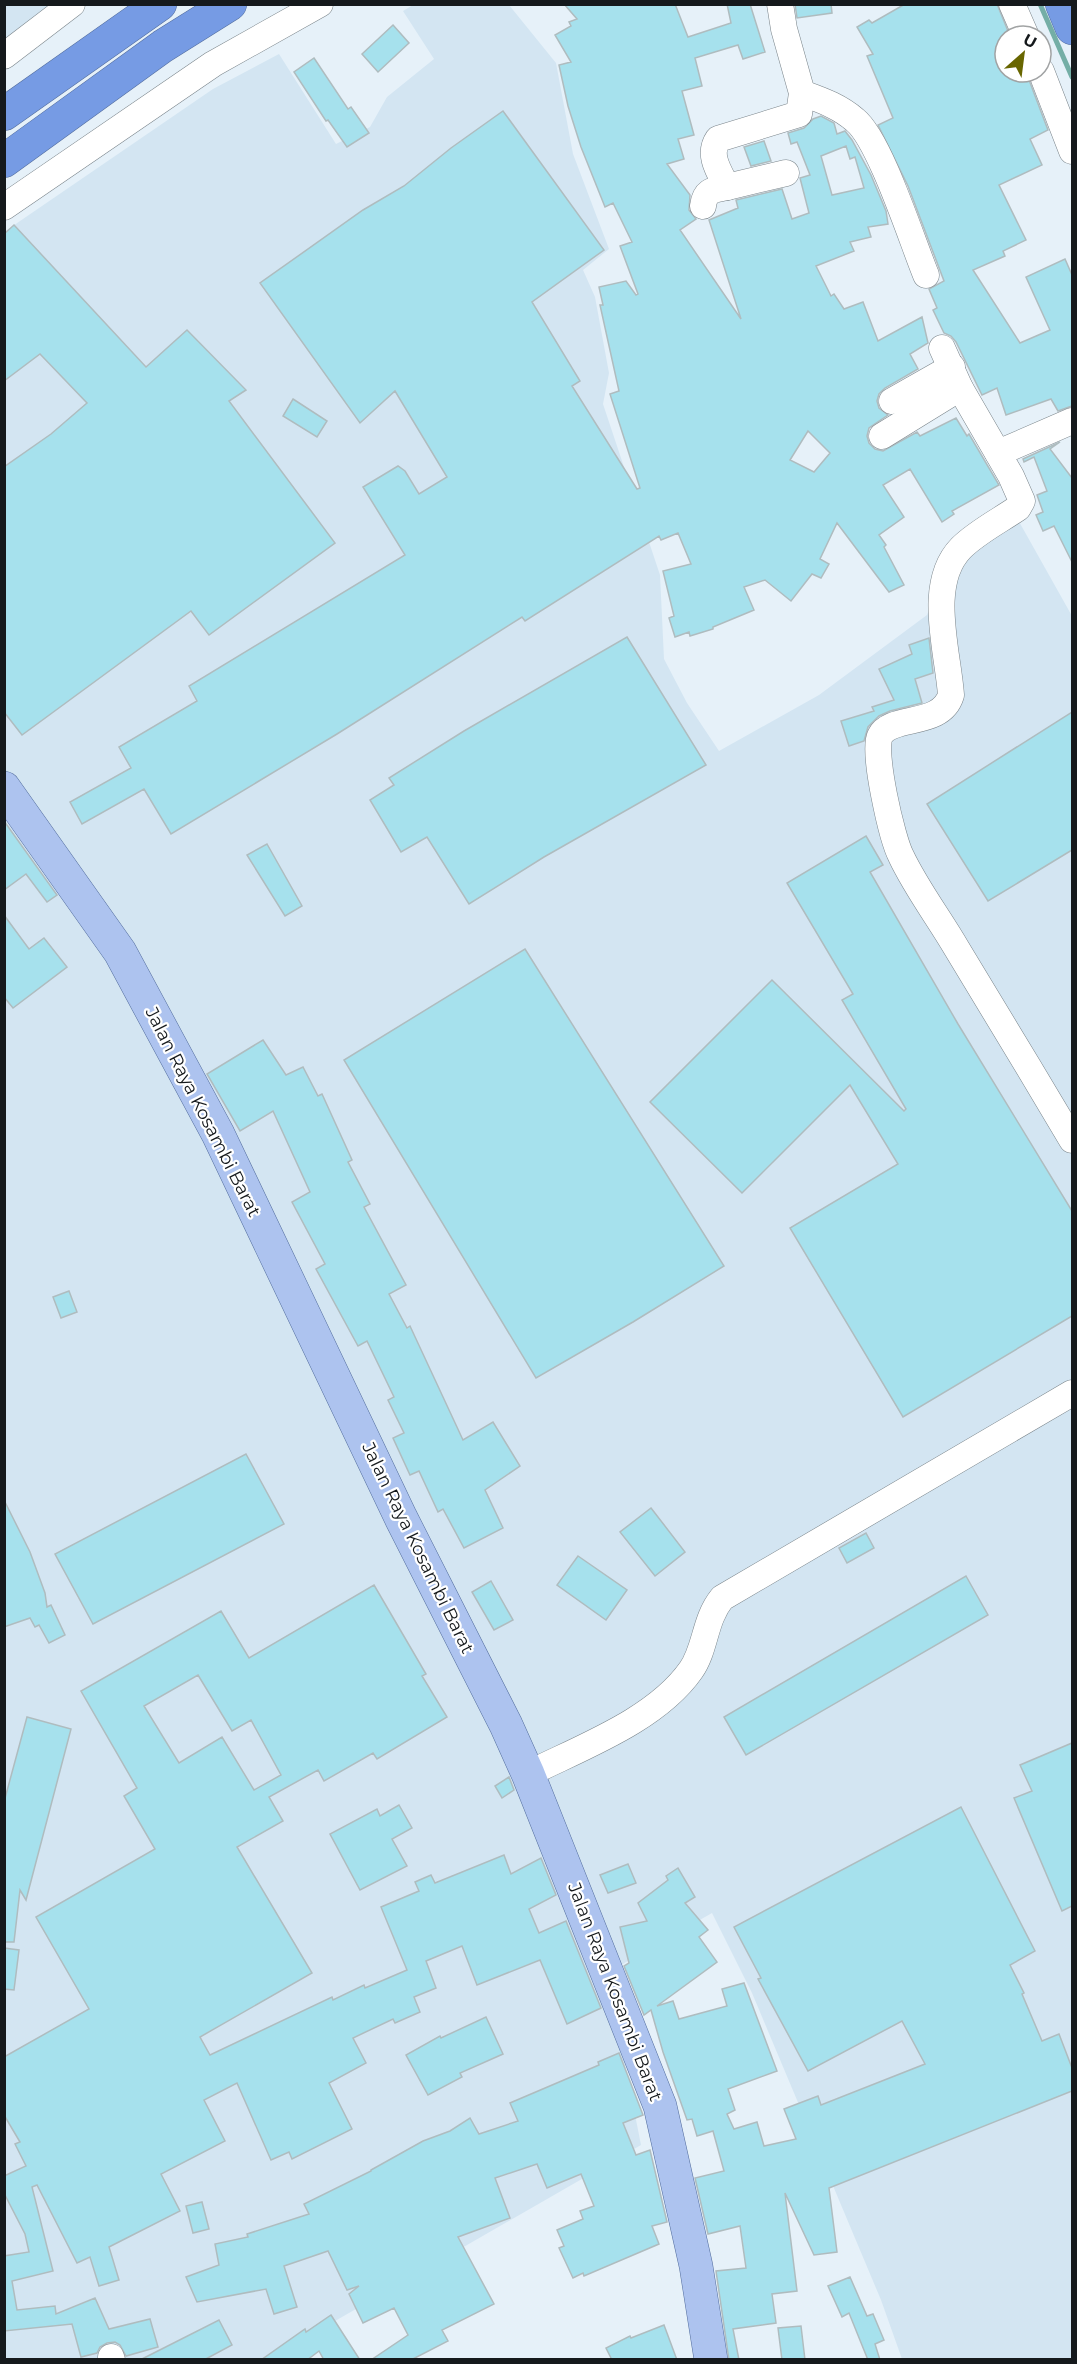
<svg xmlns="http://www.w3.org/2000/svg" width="1077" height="2364" font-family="Montserrat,sans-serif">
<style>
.built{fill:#d3e5f2}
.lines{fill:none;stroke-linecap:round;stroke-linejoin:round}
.stream{stroke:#74aea6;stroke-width:5}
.building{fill:#a6e1ed;stroke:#afbcbf;stroke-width:1.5;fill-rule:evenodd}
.minor-casing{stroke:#7a848a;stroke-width:27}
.major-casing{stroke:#546e9e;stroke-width:34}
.highway-casing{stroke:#546e9e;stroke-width:34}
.minor{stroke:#fff;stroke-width:26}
.major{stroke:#adc3ef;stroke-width:33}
.highway{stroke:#769be4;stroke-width:33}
.labels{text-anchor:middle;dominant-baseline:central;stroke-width:4.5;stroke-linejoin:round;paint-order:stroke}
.street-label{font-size:18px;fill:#15191c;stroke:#fff}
</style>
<rect width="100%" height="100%" fill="#e6f1f9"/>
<g class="built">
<path d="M5 5H50L5 39Z"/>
<path d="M413 5H509L556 63 573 154 609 249 583 270 595 297 609 373 603 404 660 575 664 659 687 703 719 751 819 695 927 615 952 550 1012 509 1072 616V2359H902L881 2300 752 1993 712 1913 607 1973 641 2145 269 2359H5L4 232 213 89 279 54 336 144 370 127 387 97 434 59 403 11Z"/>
</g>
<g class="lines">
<path class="stream" d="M1040 4 1072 77"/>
</g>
<g class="building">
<path d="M564 4H675L688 37 731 23 727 4H750L765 52 743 59 738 45 695 58 702 86 682 91 694 135 678 139 684 159 667 164 690 195 689 210 696 219 680 230 741 319 709 220 738 208 736 200 782 189 792 219 809 213 800 178 810 175 797 142 791 144 788 133 804 128 813 119 821 116 834 123 837 134 845 131 852 140 871 175 886 211 888 224 868 227 871 237 850 242 854 251 816 266 831 296 834 294 844 309 863 302 878 341 922 317 928 343 910 354 918 369 885 388 879 394 877 401 879 408 888 415 869 428 867 436 869 443 875 449 883 451 917 432 920 436 956 418 967 436 969 434 999 485 952 511 954 514 942 522 910 469 883 485 904 517 879 535 886 545 884 547 904 585 889 592 837 523 820 559 829 564 821 578 812 574 791 601 765 580 744 587 754 610 713 627V629L690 636 689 632 675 637 669 618 674 616 663 571 691 564 678 533 661 540 659 536 525 621 522 617 337 734 171 834 144 789 82 824 70 802 131 768 119 747 197 701 189 686 405 555 363 487 398 466 405 471 419 494 447 477 395 391 360 423 260 283 363 210 404 186 451 148 503 111 604 250 532 302 580 381 572 386 637 489 640 488 610 394 619 391 600 305H603L599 287 626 281 636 295 638 294 620 246 632 242 613 203 605 207 581 147 568 106 559 65 571 62 555 35 571 26 569 22 577 19ZM846 146 850 159 855 157 864 188 832 195 821 156ZM808 431 830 453 814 472 790 460Z"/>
<path d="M795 4H831L832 13 797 18Z"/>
<path d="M905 4H997L1010 36H1005V72H1026L1048 130 1030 139 1042 165 999 185 1026 240 1003 251 1005 256 973 270 1020 343 1050 330 1026 277 1065 259 1072 275V406L1058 411 1051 399 1006 415 997 388 982 395 956 342 951 336 944 333 933 310 937 308 929 289 944 281 908 186 878 125 893 118 867 56 873 54 857 27 869 20 872 23Z"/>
<path d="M393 25 409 43 378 72 362 54Z"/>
<path d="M314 58 348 109 351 107 369 133 347 147 328 120 326 121 294 72Z"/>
<path d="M764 141 771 161 751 166 744 147Z"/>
<path d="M14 225 146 367 187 330 246 390 229 401 335 543 209 635 191 611 22 735 4 712V467L51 434 87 403 40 354 4 381V234Z"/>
<path d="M293 399 327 421 317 437 283 416Z"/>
<path d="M1060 442 1050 449 1072 478V562L1054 526 1043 531 1036 515 1043 512 1037 495 1047 491 1034 457 1024 462 1023 459Z"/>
<path d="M627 637 706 765 544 857 469 904 427 837 401 852 370 800 394 785 389 778 464 731Z"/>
<path d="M929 638 933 673 915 679 922 703 890 711 879 716 868 727 864 741 849 746 841 721 874 711 872 707 894 700 879 669 912 654 909 645Z"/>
<path d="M1072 712V850L988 901 927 804Z"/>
<path d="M4 821 57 895 47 902 26 874 4 890Z"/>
<path d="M866 836 883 865 870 872 958 1024 1072 1211V1316L903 1417 790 1228 898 1164 850 1085 742 1193 650 1102 772 980 904 1111 906 1109 842 1000 853 994 787 883Z"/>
<path d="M267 844 302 906 285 916 247 855Z"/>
<path d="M4 915 29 949 44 938 67 967 13 1008 4 997Z"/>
<path d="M525 949 724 1266 633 1322 536 1378 344 1060Z"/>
<path d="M263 1040 286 1075 303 1067 318 1096 322 1094 352 1160 348 1162 370 1204 364 1207 406 1285 389 1294 407 1328 410 1326 463 1440 493 1422 520 1466 485 1490 503 1528 464 1548 443 1509 438 1512 419 1471 410 1475 393 1438 404 1433 388 1400 394 1397 367 1341 358 1346 316 1269 325 1264 292 1202 310 1192 273 1111 240 1131 207 1074Z"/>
<path d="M69 1291 77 1312 61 1318 53 1297Z"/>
<path d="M246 1454 284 1524 93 1624 55 1554Z"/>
<path d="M4 1500 30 1552 45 1593 47 1607 51 1605 65 1635 49 1643 39 1625 35 1627 30 1618 4 1627Z"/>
<path d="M651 1508 685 1552 655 1576 620 1532Z"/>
<path d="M866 1533 874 1548 847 1563 839 1548Z"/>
<path d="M578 1556 627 1590 606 1620 557 1585Z"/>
<path d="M966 1576 988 1615 746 1755 724 1717Z"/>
<path d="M491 1581 513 1620 494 1630 472 1592Z"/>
<path d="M374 1585 426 1674 422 1676 447 1717 377 1759 373 1753 324 1781 318 1770 269 1797 283 1821 237 1847 312 1973 200 2037 210 2055 332 1997 333 2000 364 1985 365 1988 407 1970 381 1907 419 1891 415 1882 431 1875 435 1883 504 1855 511 1874 541 1858 556 1895 529 1909 539 1933 566 1921 601 2008 567 2024 540 1960 477 1985 462 1946 426 1961 436 1988 414 1997 420 2012 395 2023 393 2019 353 2038 366 2063 329 2083 352 2129 292 2159 289 2152 271 2160 237 2083 204 2100 225 2141 161 2174 180 2211 109 2247 119 2280 99 2286 90 2257 77 2263 37 2185 32 2187 53 2271 12 2281 17 2310 55 2306 56 2314 95 2298 109 2329 150 2319 158 2347 126 2356 120 2345 115 2342 107 2343 100 2347 97 2353 81 2357 72 2324 4 2331V2256L29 2252 25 2234 4 2193V2176L26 2166 15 2144 20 2142 4 2115V2057L89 2009 36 1917 155 1849 124 1796 137 1788 81 1691 221 1611 249 1658ZM198 1675 232 1731 251 1720 281 1775 254 1790 222 1737 179 1763 144 1706Z"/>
<path d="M27 1717 71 1729 26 1900 20 1890 14 1942H4V1802Z"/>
<path d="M1072 1743V1906L1062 1911 1014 1798 1032 1791 1020 1765Z"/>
<path d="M509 1777 514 1790 502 1798 495 1786Z"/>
<path d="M399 1805 412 1828 392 1839 407 1866 360 1890 330 1834 377 1809 380 1816Z"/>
<path d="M961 1807 1035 1951 1010 1965 1024 1993 1022 1994 1042 2041 1059 2034 1072 2068V2091L829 2188 837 2252 814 2255 785 2193 797 2291 772 2294 776 2323 733 2329 739 2360H729L716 2271 746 2268 740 2226 708 2234 695 2178 724 2171 713 2131 697 2136 692 2119 687 2120 663 2052 651 2010 644 2015 624 1966 629 1963 620 1927 647 1921 638 1903 668 1880 666 1876 678 1868 695 1897 685 1903 708 1930 699 1937 717 1962 657 2006 673 2001 679 2019 727 2006 722 1989 744 1983 777 2071 728 2089 735 2110 727 2114 734 2129 757 2122 764 2146 796 2139 784 2109 818 2096 821 2105 925 2064 902 2021 808 2071 758 1979 761 1978 734 1927Z"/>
<path d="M628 1864 636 1883 608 1893 600 1875Z"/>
<path d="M4 1948 19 1950 14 1990 4 1989Z"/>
<path d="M486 2017 503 2054 460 2073 462 2077 428 2095 406 2055 440 2036 441 2038Z"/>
<path d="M619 2053 643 2115 623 2123 636 2155 650 2150 667 2222 652 2226 659 2244 584 2276 583 2273 573 2278 559 2248 564 2246 557 2230 583 2219 580 2211 594 2206 581 2174 547 2188 537 2164 495 2178 510 2218 458 2237 494 2304 442 2330 448 2341 411 2360H371L408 2335 394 2308 363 2323 349 2294 359 2286 347 2290 328 2251 284 2266 297 2307 274 2314 266 2289 197 2302 186 2277 219 2265 215 2244 248 2237 247 2234 309 2214 304 2204 371 2171V2170L423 2141 450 2131 470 2118 479 2134 518 2121 510 2103 599 2065 598 2062Z"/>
<path d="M202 2202 209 2229 193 2233 186 2206Z"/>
<path d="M850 2277 867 2316 873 2314 884 2340 875 2344 880 2360H868L849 2313 842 2317 828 2286Z"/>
<path d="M331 2315 360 2360H324L319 2351 307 2360H261L305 2329 306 2332Z"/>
<path d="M219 2320 232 2345 204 2360H140Z"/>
<path d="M664 2325 677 2360H612L606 2348 630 2336 631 2338Z"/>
<path d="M801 2326 805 2360H782L778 2328Z"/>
</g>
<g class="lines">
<g class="minor-casing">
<g id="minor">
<path d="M1012 4 1026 36"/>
<path d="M4 56 72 4"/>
<path d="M1041 71 1072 151"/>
<path d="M802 93C821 100 839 106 855 120 880 140 912 241 926 275"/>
<path d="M727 187 786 173"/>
<path d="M703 206C705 190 713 190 727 187 720 173 707 155 718 139L799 114 802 93 784 29 780 4"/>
<path d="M4 207 213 64 320 4"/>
<path d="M942 348 960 388 1011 476 1022 501 1018 508C999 521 977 532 961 548 926 584 948 651 951 695 941 728 891 714 880 736 872 751 892 839 901 856 916 888 939 918 957 949 996 1013 1034 1076 1072 1140"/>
<path d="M892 401 952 367"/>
<path d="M882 436 960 388"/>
<path d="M998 453 1072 421"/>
<path d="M528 1774C582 1747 656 1720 691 1670 706 1649 704 1620 722 1598L1072 1393"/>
<path d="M111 2357 112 2360"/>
</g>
</g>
<g class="major-casing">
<path id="major" d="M4 788 120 952 218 1134 401 1518 506 1725 528 1774 660 2106 696 2266 711 2360"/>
</g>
<g class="highway-casing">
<g id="highway">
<path d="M1062 4 1072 28"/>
<path d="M4 114 160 4"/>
<path d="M4 161 163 46 230 4"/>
</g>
</g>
<use href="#minor" class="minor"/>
<use href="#major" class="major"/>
<use href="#highway" class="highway"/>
</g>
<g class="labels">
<g class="street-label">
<text transform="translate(203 1112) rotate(63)">Jalan Raya Kosambi Barat</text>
<text transform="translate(418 1548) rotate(64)">Jalan Raya Kosambi Barat</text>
<text transform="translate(615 1992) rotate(69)">Jalan Raya Kosambi Barat</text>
</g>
</g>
<rect width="1077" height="2364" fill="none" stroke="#15191c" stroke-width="12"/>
<g transform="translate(1023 54) rotate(28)"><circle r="28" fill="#ffffff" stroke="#a1a3a4" stroke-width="1.5"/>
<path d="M0-4.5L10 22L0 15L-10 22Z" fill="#686600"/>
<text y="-9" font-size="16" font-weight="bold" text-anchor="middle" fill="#15191c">U</text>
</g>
</svg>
